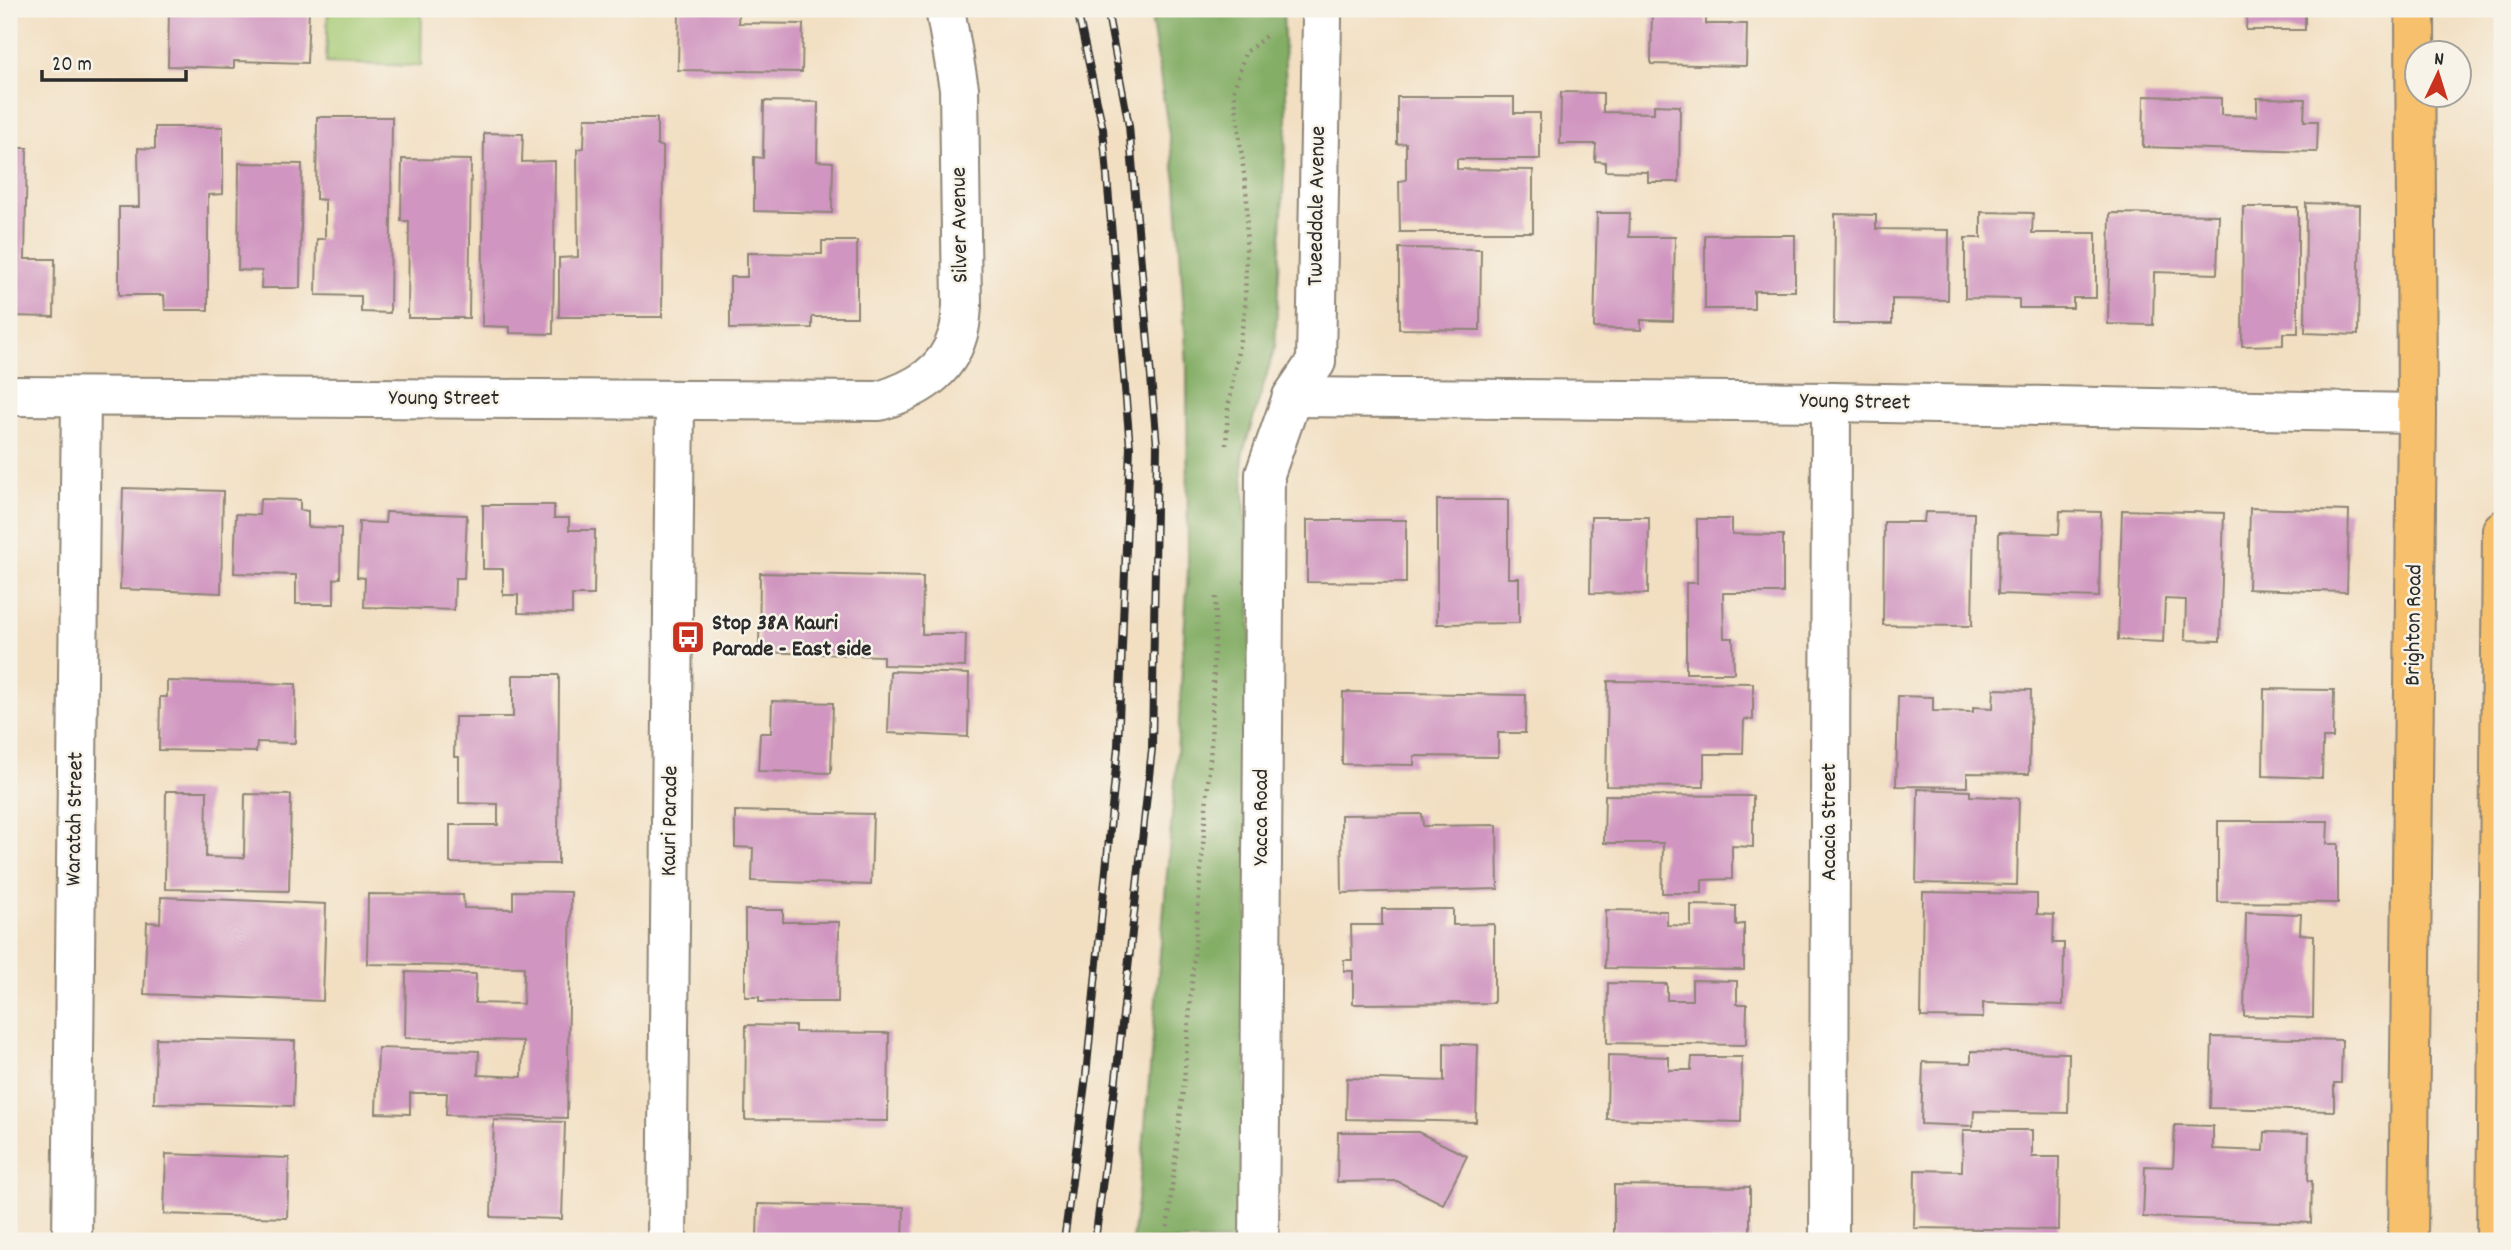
<svg xmlns="http://www.w3.org/2000/svg" width="2511" height="1250" font-family="Dekko,sans-serif">
<style>
.green{fill:#a5ca74;stroke:#687a50;stroke-width:2}
.forest{fill:#84ae66;stroke:#586c48;stroke-width:2}
.building{fill:#d095c0}
.lines{fill:none;stroke-linecap:round;stroke-linejoin:round}
.minor-casing{stroke:#8e8576;stroke-width:42}
.major-casing{stroke:#8e8576;stroke-width:42}
.path{stroke:#8e8576;stroke-width:4.5;stroke-dasharray:2 5;stroke-linecap:butt}
.minor{stroke:#fff;stroke-width:38}
.major{stroke:#f7c06c;stroke-width:38}
.rail-casing{stroke:#2b2b2b;stroke-width:8}
.rail{stroke:#f7f3e8;stroke-width:5;stroke-dasharray:16;stroke-linecap:butt}
.labels{text-anchor:middle;dominant-baseline:central;stroke-width:5;stroke-linejoin:round;paint-order:stroke}
.street-label{font-size:23px;fill:#2b2b2b;stroke:#f7f3e8}
.poi-label{font-size:23px;font-weight:bold;fill:#2b2b2b;stroke:#f7f3e8;text-anchor:start}
</style>
<rect width="100%" height="100%" fill="#f7f3e8"/>
<filter id="ink" filterUnits="userSpaceOnUse"><feTurbulence type="fractalNoise" baseFrequency=".0143" numOctaves="2"/><feDisplacementMap in="SourceGraphic" scale="14" xChannelSelector="R" yChannelSelector="G"/><feConvolveMatrix kernelMatrix="1 2 1 2 8 2 1 2 1" color-interpolation-filters="sRGB"/></filter>
<filter id="wash" filterUnits="userSpaceOnUse"><feTurbulence type="fractalNoise" baseFrequency=".00686" numOctaves="4" result="noise"/><feDisplacementMap in="SourceGraphic" scale="28" xChannelSelector="R" yChannelSelector="G"/><feGaussianBlur stdDeviation="1.57" result="paint"/><feColorMatrix in="noise" values="0 0 0 0 0 0 0 0 0 0 0 0 0 0 0 0 0 1.4 0 .05"/><feComposite in="paint" operator="in"/></filter>
<g filter="url(#wash)">
<rect width="100%" height="100%" fill="#f2dfc2"/>
<path class="green" d="M328 9H422L421 66 326 63Z"/>
<path class="forest" d="M1150 9 1283 10 1287 121 1275 347 1242 456 1251 621 1244 1241H1132L1142 1161 1176 770 1188 570 1187 367 1176 181Z"/>
<g id="blocks">
<g class="building">
<path d="M169 9H309L307 63 234 61V68L168 66Z"/>
<path d="M679 9H739L738 23 803 24 802 72 678 70Z"/>
<path d="M1652 9H1706V24H1747L1746 66 1651 64Z"/>
<path d="M2247 9H2305V30H2246Z"/>
<path d="M1561 92 1603 93V112L1654 113V105L1680 106 1679 182H1648V172L1605 171V162L1595 161 1596 144H1560Z"/>
<path d="M2144 96 2221 98V115L2257 116V98L2305 99 2304 121H2318L2317 152 2143 147Z"/>
<path d="M1397 97H1514V113H1540V159H1457V169L1533 170V232H1400L1399 181 1406 180V143L1397 144Z"/>
<path d="M764 101 818 102 817 161 833 162 832 213 754 211V157L763 158Z"/>
<path d="M317 117H392L390 313 361 312V296L316 295 317 239H325V200L316 199Z"/>
<path d="M585 118H657V145L663 147 662 317H559V258L578 257 577 149 584 148Z"/>
<path d="M155 127H223V194L208 195V310H165L164 295H119V207H139L138 148 155 149Z"/>
<path d="M484 133 523 134 522 162 555 161 553 334 510 333V327L482 326Z"/>
<path d="M9 148H27L25 259H55L54 317 9 316Z"/>
<path d="M402 159 471 160 469 318H408L409 221H401Z"/>
<path d="M239 163 302 164 300 288H261L262 271 238 270Z"/>
<path d="M2306 203 2360 205 2358 335 2305 333Z"/>
<path d="M2243 207H2298V333H2283V345L2242 346Z"/>
<path d="M1981 212 2033 213 2032 233H2096V298H2073V308H2019V299L1965 298V238H1981Z"/>
<path d="M1597 213H1630L1629 237H1675L1673 321 1641 320V330L1594 328Z"/>
<path d="M2110 213 2219 215 2217 274 2154 272 2153 325 2108 324Z"/>
<path d="M1835 214 1876 215V229L1949 230 1948 300 1892 299V324H1834Z"/>
<path d="M1705 235H1795V291H1754V309H1705Z"/>
<path d="M822 241H857V317H812V328L730 329V277H747V253L822 254Z"/>
<path d="M1399 248 1481 249 1480 330 1399 329Z"/>
<path d="M123 488 223 491 221 593 120 589Z"/>
<path d="M260 499 300 500V510L308 511V527L341 528 340 578 334 579V604H296V575L234 573 236 514 259 515Z"/>
<path d="M1437 500H1508V578H1519V623L1437 624Z"/>
<path d="M483 505H554V518H569V530H595L594 595H572V614L518 613V595H503V569H483Z"/>
<path d="M2250 508 2349 511 2347 592 2248 589Z"/>
<path d="M2122 510 2224 513 2220 641 2185 640 2186 600 2165 599 2163 642 2118 640Z"/>
<path d="M2060 511 2101 512 2099 597 1998 594 1999 532 2059 534Z"/>
<path d="M386 512 467 515 464 578H455L454 610 364 607 365 578 357 577 359 522 385 523Z"/>
<path d="M1925 512 1974 513 1972 626 1883 625 1884 522H1924Z"/>
<path d="M1591 517H1649L1648 594 1590 593Z"/>
<path d="M1697 519H1732V534L1783 535V593H1723L1724 638H1733L1734 673H1686V583H1697Z"/>
<path d="M1307 520H1406V583L1307 582Z"/>
<path d="M760 573 923 577 922 634H966L965 667 883 665V656L759 652Z"/>
<path d="M890 671 969 674 968 737 888 733Z"/>
<path d="M513 675H559L558 864 450 863V825H498V804L459 803V757H454L455 717H513Z"/>
<path d="M167 681 296 684 295 743 257 742 256 752 159 750 160 697H167Z"/>
<path d="M1608 681 1753 683V720L1744 719 1743 754H1704V787L1606 786Z"/>
<path d="M1994 689 2031 690 2029 774 1967 773V787L1896 786 1898 696 1933 697V711L1973 712V707L1993 708Z"/>
<path d="M2264 689 2334 690 2333 738H2323L2322 778 2263 776Z"/>
<path d="M1343 692 1526 695 1525 733H1498V757L1414 756V765L1342 764Z"/>
<path d="M772 701 833 703 831 773 758 771 760 733H771Z"/>
<path d="M1918 789 1970 791V796L2019 798 2017 885 1916 883Z"/>
<path d="M166 791H207L206 857 244 858 245 794 291 795 289 891 165 889Z"/>
<path d="M1605 795 1753 796V847L1732 846V879L1702 880V893H1662L1663 843H1604Z"/>
<path d="M735 811 873 814 871 885 752 881 753 848 735 847Z"/>
<path d="M1422 814 1423 826 1497 825 1498 889 1342 893 1341 815Z"/>
<path d="M2218 821H2328L2327 844H2338V903L2218 902Z"/>
<path d="M513 891 571 892 567 1118 446 1115 447 1093H410V1114L376 1113 378 1048 479 1051 478 1075 522 1077 523 1041 405 1038 406 972 476 974 475 1003 523 1004 524 967 367 964 368 894 463 895 464 908 513 909Z"/>
<path d="M1923 892 2037 894V914L2054 915 2053 943H2064L2063 1005 1983 1003V1018L1921 1017Z"/>
<path d="M161 897 326 904 323 1001 144 994 147 922 160 923Z"/>
<path d="M1691 905 1736 906V925L1744 924V970L1605 968 1606 910 1667 911V925L1691 926Z"/>
<path d="M1382 909H1453V925L1494 924V1003L1353 1004V971H1344V960H1352L1351 925H1382Z"/>
<path d="M745 910H783V922H839L838 1002H759V997H745Z"/>
<path d="M2246 912 2301 914 2300 934 2314 935 2313 1018 2244 1016Z"/>
<path d="M1692 980 1737 981V1004H1747L1746 1045 1607 1043 1608 983 1667 984V1000H1692Z"/>
<path d="M746 1025 795 1026V1032L889 1033 888 1121 745 1120Z"/>
<path d="M2212 1037 2342 1040 2341 1083H2334V1111L2210 1108Z"/>
<path d="M156 1038 295 1041 293 1106 154 1103Z"/>
<path d="M1444 1043 1478 1045 1476 1122 1346 1119 1347 1078 1444 1081Z"/>
<path d="M1971 1051 2069 1053 2068 1113 1974 1111 1973 1126 1921 1124 1923 1062 1971 1063Z"/>
<path d="M1608 1055 1669 1057V1070H1691L1692 1057H1742L1741 1122 1607 1119Z"/>
<path d="M494 1120 565 1122 562 1219 491 1217Z"/>
<path d="M2175 1125 2213 1126V1149L2264 1151 2265 1132 2309 1133 2308 1181H2312L2311 1223 2143 1217 2145 1166 2173 1167Z"/>
<path d="M1963 1130H2032V1157H2059L2058 1230 1914 1228 1915 1170 1962 1171Z"/>
<path d="M1338 1132H1418L1467 1156 1443 1204 1397 1181 1337 1182Z"/>
<path d="M166 1154 289 1158 287 1218 164 1214Z"/>
<path d="M1614 1185 1750 1187V1241H1614Z"/>
<path d="M758 1204 904 1207 903 1241H754V1238L757 1237Z"/>
<path d="M445 1237 518 1239V1241H445Z"/>
</g>
</g>
</g>
<g filter="url(#ink)">
<use href="#blocks" fill-opacity="0" stroke="#8e8576" stroke-width="2"/>
<g class="lines">
<g class="minor-casing">
<g id="minor">
<path d="M9 396 879 401C915 390 947 373 958 334 961 325 961 315 962 306L959 88 945 9"/>
<path d="M1292 397 1831 402 2417 413"/>
<path d="M72 1241 81 397"/>
<path d="M667 1241 675 400"/>
<path d="M1259 1241 1265 474 1292 397 1316 362 1322 18 1319 9"/>
<path d="M1829 1241 1831 402"/>
</g>
</g>
<g class="major-casing">
<g id="major">
<path d="M2408 1241 2417 413 2415 9"/>
<path d="M2496 1241 2502 530"/>
</g>
</g>
<g class="path">
<path d="M1226 445 1228 409 1245 311 1247 199 1234 90 1245 53 1266 36"/>
<path d="M1166 1241 1184 1081 1211 746 1216 597"/>
</g>
<use href="#minor" class="minor"/>
<use href="#major" class="major"/>
<g class="rail-casing">
<g id="rail">
<path d="M1064 1241 1086 1076 1118 746 1130 447 1103 129 1077 9"/>
<path d="M1095 1241 1116 1079 1152 749 1157 446 1129 126 1107 9"/>
</g>
</g>
<use href="#rail" class="rail"/>
</g>
</g>
<defs>
<g id="bus-square" transform="scale(1.75)"><rect x="-9" y="-9" width="18" height="18" rx="4" fill="#c8321e" stroke="#f7f3e8"/><path d="M-5-6H5V4H4V6H2V4H-2V6H-4V4H-5ZM-3.5-4V0h7V-4ZM-3.5 1.2v1.5H-2V1.2ZM2 1.2v1.5H3.5V1.2Z" fill="#fff"/></g>
</defs>
<g fill-rule="evenodd">
<use href="#bus-square" x="688" y="637"/>
</g>
<g class="labels">
<g class="street-label">
<text transform="translate(1318 206) rotate(-89)">Tweeddale Avenue</text>
<text transform="translate(961 225) rotate(-91)">Silver Avenue</text>
<text x="444" y="399">Young Street</text>
<text transform="translate(1855 403) rotate(1)">Young Street</text>
<text transform="translate(2415 625) rotate(-89)">Brighton Road</text>
<text transform="translate(1262 817) rotate(-90)">Yacca Road</text>
<text transform="translate(76 819) rotate(-89)">Waratah Street</text>
<text transform="translate(671 821) rotate(-89)">Kauri Parade</text>
<text transform="translate(1830 822) rotate(-90)">Acacia Street</text>
</g>
<g class="poi-label">
<text x="712" y="624">Stop 38A Kauri<tspan x="712" dy="26">Parade - East side</tspan></text>
</g>
</g>
<rect width="2511" height="1250" fill="none" stroke="#f7f3e8" stroke-width="35"/>
<g transform="translate(2438 74) rotate(4)"><circle r="33" fill="#f7f3e8" stroke="#a5a39c" stroke-width="2"/>
<path d="M0-5L12 26L0 18L-12 26Z" fill="#c8321e"/>
<text y="-10" font-size="19" font-weight="bold" text-anchor="middle" fill="#2b2b2b">N</text>
</g>
<path d="M42 70v10h144v-10" fill="none" stroke="#2b2b2b" stroke-width="3.5"/>
<text x="52" y="70" font-size="21" fill="#2b2b2b" stroke="#f7f3e8" stroke-width="5" paint-order="stroke">20 m</text>
</svg>
